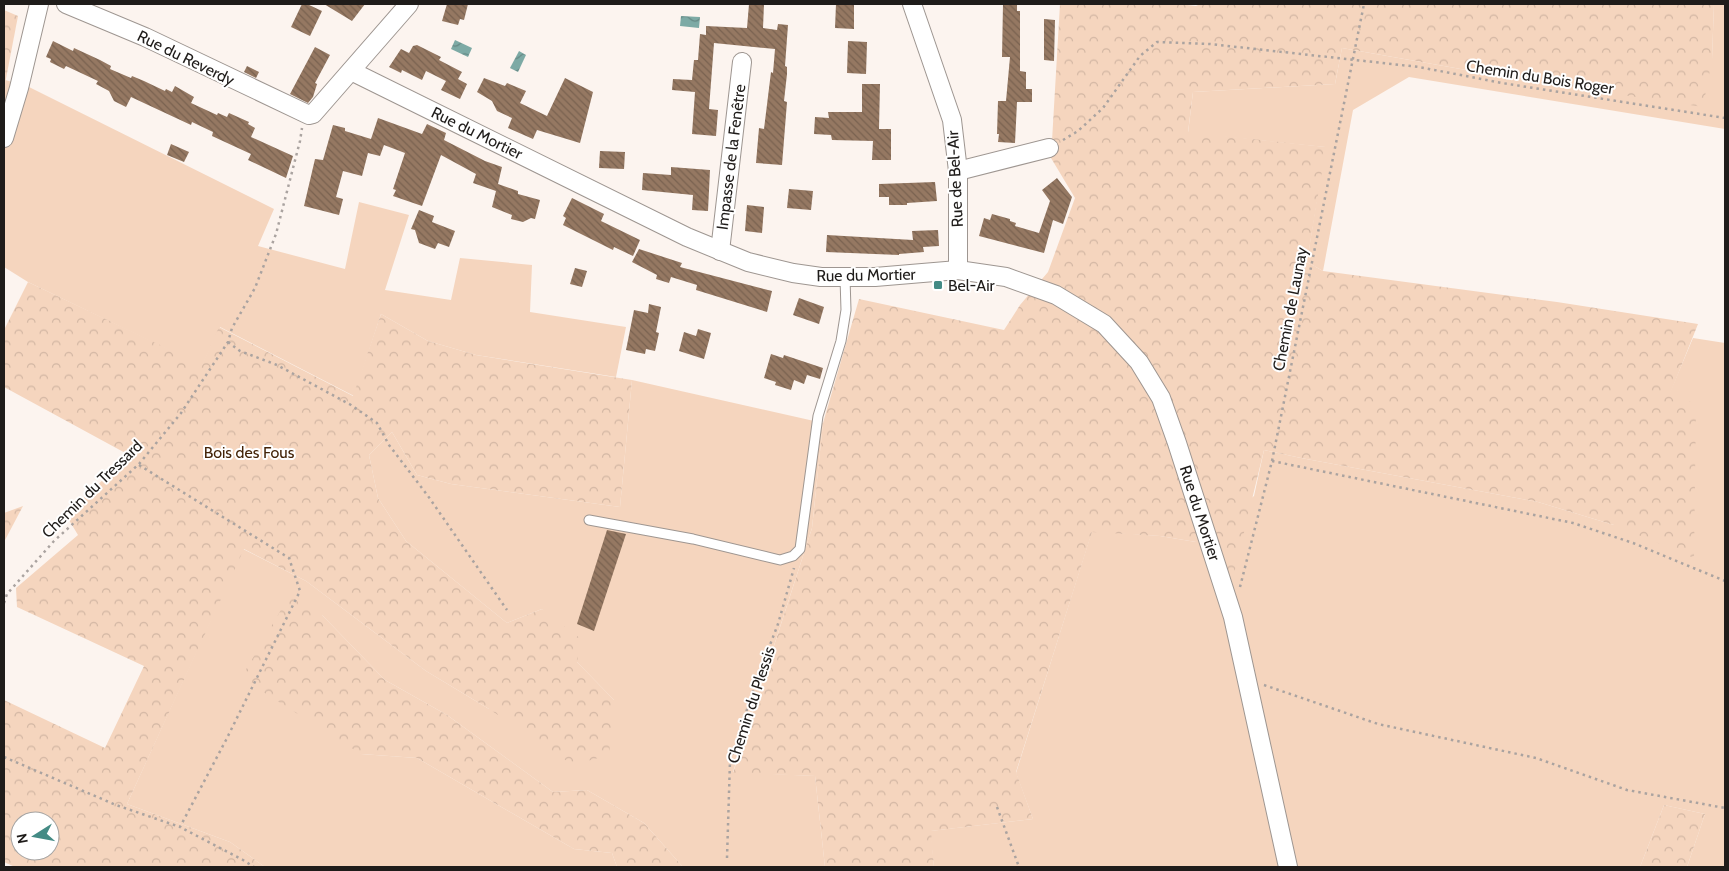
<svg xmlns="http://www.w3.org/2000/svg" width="1729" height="871" font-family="Cabin,sans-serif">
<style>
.green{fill:#f5d5be}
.forest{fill:url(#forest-crowns);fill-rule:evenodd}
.water{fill:url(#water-waves)}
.building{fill:url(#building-back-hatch)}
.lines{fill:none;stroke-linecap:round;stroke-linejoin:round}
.service-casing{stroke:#9e9691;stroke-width:11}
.minor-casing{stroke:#9e9691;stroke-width:20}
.path{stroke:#aaa3a0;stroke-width:2.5;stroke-dasharray:2.5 4;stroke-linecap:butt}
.service{stroke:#fff;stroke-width:9}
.minor{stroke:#fff;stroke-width:18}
.poi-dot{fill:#448b85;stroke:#fff;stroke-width:2}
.labels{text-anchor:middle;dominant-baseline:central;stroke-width:4;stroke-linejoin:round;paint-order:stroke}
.street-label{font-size:16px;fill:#1f1c1a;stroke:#fff}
.poi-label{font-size:16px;fill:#1f1c1a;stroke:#fff;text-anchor:start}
.park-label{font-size:16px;fill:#432307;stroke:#fff}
</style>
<defs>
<pattern id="forest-crowns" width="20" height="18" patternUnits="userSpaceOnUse" patternTransform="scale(1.25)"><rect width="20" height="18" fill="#f5d5be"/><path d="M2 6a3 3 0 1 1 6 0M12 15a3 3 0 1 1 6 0" fill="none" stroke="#d2b6a3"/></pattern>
<pattern id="water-waves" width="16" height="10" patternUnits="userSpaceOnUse" patternTransform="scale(1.25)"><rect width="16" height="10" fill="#7daaa5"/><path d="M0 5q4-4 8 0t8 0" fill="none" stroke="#668a86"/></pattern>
<pattern id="building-back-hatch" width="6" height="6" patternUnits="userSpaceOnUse" patternTransform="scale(1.25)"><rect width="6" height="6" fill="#957862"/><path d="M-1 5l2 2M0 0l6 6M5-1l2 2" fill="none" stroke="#796250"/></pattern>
</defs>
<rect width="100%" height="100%" fill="#fcf4ef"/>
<g class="green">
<path d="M1714 4H1725V129L1409 77 1353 110 1323 271 1307 262 1325 147 1188 133 1193 92 1335 84 1342 48 1523 80 1712 59Z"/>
<path d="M5 80 27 86 274 209 258 246 345 269 359 202 409 215 385 290 451 300 460 258 532 265 530 312 626 327 616 377 476 355 428 341 381 314 354 396 220 327 202 366 28 282 4 267V89Z"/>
<path d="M1693 338 1725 343V867H1687L1705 814 1664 805 1640 867H934L930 831 1033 819 1016 773 1092 531 1160 536 1196 542 1254 496 1264 450 1301 458 1538 502 1614 525Z"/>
<path d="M632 380 823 423 812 528 733 772 815 776 825 867H683L644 823 587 790 553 792 447 715 385 680 322 615 361 754 417 758 574 849 612 853 617 867H265L230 842 127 804 243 549 306 581 426 671 489 709 614 700 577 662 542 609 507 623 406 541 378 498 369 455 392 432 417 475 451 484 620 507Z"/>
</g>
<g class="forest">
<path d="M1060 4H1179L1196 6 1200 4H1714L1712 59 1703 107 1523 80 1342 48 1335 84 1193 92 1188 132 1326 147 1307 262 1323 271 1557 302 1698 324 1670 394 1696 404 1694 558 1614 525 1538 502 1301 458 1264 450 1233 578 1196 542 1160 536 1092 532 1016 772 1033 819 931 831 934 867H825L815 776 733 773 812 528 823 423 859 299 1004 330 1020 305 1048 272 1075 198 1051 158Z"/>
<path d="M4 10 18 16 4 89Z"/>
<path d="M28 282 202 365 219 327 353 396 381 314 428 341 476 355 632 380 620 507 451 484 417 475 392 432 369 455 378 498 406 541 507 623 542 609 581 639 577 662 614 700 609 755 573 765 489 709 426 671 306 581 244 549 127 804 230 842 265 867H15L4 862V700L105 748 144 666 17 607 16 588 78 535 66 515 129 455 4 387V330ZM20 821H50V851H20Z"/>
<path d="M23 506 4 542V513Z"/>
<path d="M289 596 322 615 385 680 447 715 553 792 587 790 644 823 683 867H617L612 853 574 849 417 758 361 754 241 678Z"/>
<path d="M1664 805 1705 814 1687 867H1640Z"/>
</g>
<g class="water">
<path d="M681 16 700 17 699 28 680 26Z"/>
<path d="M455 40 472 48 468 57 451 49Z"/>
<path d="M519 51 526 55 518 72 510 68Z"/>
</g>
<g class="building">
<path d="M302 4H307L322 11 310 36 291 27Z"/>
<path d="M324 4H365L352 21Z"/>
<path d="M447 4H468L464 20 460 19 458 25 442 21Z"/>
<path d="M749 4H764L763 28 777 30 778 24 788 25 785 66 787 67V74L784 101 787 102 782 165 756 163 759 128 764 129 771 72 773 73 775 49 714 43 709 109 718 110 716 136 692 134 695 92 672 90 673 79 692 80 694 60H698L700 34 706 35V26L747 28Z"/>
<path d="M836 4H854V29L835 28Z"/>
<path d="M1003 4H1017V11H1020V71L1026 72V89H1032V102H1017L1015 143 998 142 999 134H997L998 101H1006L1010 57H1002Z"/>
<path d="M1044 19 1055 20 1054 61 1044 60Z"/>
<path d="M53 41 73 51 74 48 100 60 111 66 110 69 131 78 132 76 144 81 165 91 166 89 172 92 175 86 194 97 191 103 217 115 218 113 227 117 229 113 249 122 248 124 255 128 251 137 293 156 286 178 248 160 251 154 212 136 213 132 192 122 191 125 131 97 126 107 114 101 109 91 96 84 98 81 66 66 64 69 50 62 51 59 46 57Z"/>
<path d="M848 41 867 42 866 74 847 73Z"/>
<path d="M417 45 441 57 439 60 462 72 458 79 467 84 460 99 441 90 446 81 426 71 422 80 402 70 401 73 389 67 401 49 409 53 413 46Z"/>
<path d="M315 47 330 55 315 83 317 84 313 97 308 103 290 94Z"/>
<path d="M247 66 259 72 256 78 244 72Z"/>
<path d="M484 78 505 86 507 83 526 91 520 103 547 116 565 78 593 92 580 143 537 130 533 139 508 128 512 118 497 111 492 101 477 92Z"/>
<path d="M862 84H880L879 129H891V160H872L873 141 832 140 831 135 814 134 815 117 829 118 828 112H862Z"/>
<path d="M378 118 422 134 427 124 446 133 444 140 485 161 502 167 498 184 518 191V194L540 200 535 219 531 218 523 222 511 219 512 215 492 207 496 191 473 183 476 174 441 155 422 206 393 196 396 190 393 189 405 153 384 145 380 156 368 153 362 176 343 171 336 197 343 199 339 215 304 206 315 159 323 160 333 125 345 128V131L371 139Z"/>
<path d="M171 144 189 152 184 162 167 155Z"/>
<path d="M600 151 625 152 624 169 599 168Z"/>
<path d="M671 167 710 170 708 211 692 210 693 195 642 190 643 173 671 175Z"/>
<path d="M1057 178 1072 197 1063 224 1053 220 1044 253 979 236 984 218 990 220 992 214 1010 219V221L1016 223 1015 226 1039 233 1050 201 1042 190Z"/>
<path d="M935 182 937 201 907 203V205H889V197H879V184Z"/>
<path d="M789 189 813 191 811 210 787 208Z"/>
<path d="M572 198 604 214 601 221 640 240 633 256 614 247 613 250 563 225 566 218 563 216Z"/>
<path d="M747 205 764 207 762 233 745 231Z"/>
<path d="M419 210 434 216 432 222 455 231 449 247 438 243 435 249 419 243 415 230 411 229Z"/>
<path d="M938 230 939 246 923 247 924 252 899 254V255L826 252 827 235 913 240 912 231Z"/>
<path d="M639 249 682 263 680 267 772 291 767 312 696 290 697 285 671 277 669 283 656 279 657 275 632 262Z"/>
<path d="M575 268 587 271 582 287 570 284Z"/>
<path d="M799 298 824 307 819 324 793 315Z"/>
<path d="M649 304 661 307 656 332 659 333 655 351 646 349 645 354 626 350 634 310 648 313Z"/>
<path d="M698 329 711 333 704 359 679 351 684 332 696 336Z"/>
<path d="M771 354 783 358 784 355 823 368 820 379 807 375 804 384 794 380 791 390 775 385 776 382 764 378Z"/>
<path d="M607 530 626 534 594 631 577 624Z"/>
</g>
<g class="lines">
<g class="service-casing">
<path id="service" d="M589 520 693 539 780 560 793 556 800 549 818 416 841 341 846 310 845 278"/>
</g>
<g class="minor-casing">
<g id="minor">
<path d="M66 4 145 37 309 115 313 114 409 4"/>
<path d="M912 4 952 120 958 171V270"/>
<path d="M351 71 687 237 748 262 793 273 821 277H875L958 270 1006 277 1056 295 1104 324 1139 362 1161 398 1177 443 1233 617 1288 867"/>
<path d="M4 138 19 88 39 4"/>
<path d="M958 171 1049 148"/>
<path d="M720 251 742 62"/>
</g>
</g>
<g class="path">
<path d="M1063 140 1078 131 1103 108 1140 56 1157 42 1210 44 1419 67 1502 83 1725 118"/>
<path d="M228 342 240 351 277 365 351 405 377 423 389 445 428 496 507 610"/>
<path d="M1272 461 1573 523 1633 543 1725 581"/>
<path d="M139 465 289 558 300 591 226 740 180 827 243 860 254 867"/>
<path d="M1240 587 1272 461 1364 4"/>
<path d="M4 603 7 594 54 541 139 464 181 413 228 342 232 328 255 288 276 234 300 141 302 128"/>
<path d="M1264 685 1378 724 1536 758 1627 790 1725 808"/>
<path d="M4 757 116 805 180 827"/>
<path d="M997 807 1019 867"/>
<path d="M727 858 730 761 758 676 778 624 794 568"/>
</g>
<use href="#service" class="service"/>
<use href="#minor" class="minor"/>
</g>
<rect class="poi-dot" x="933" y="280" width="10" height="10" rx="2.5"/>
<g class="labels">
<g class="street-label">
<text transform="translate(186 58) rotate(26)">Rue du Reverdy</text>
<text transform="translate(1540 77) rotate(9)">Chemin du Bois Roger</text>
<text transform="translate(477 133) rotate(26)">Rue du Mortier</text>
<text transform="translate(731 157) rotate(-83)">Impasse de la Fenêtre</text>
<text transform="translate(955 179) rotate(-93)">Rue de Bel-Air</text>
<text transform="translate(866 275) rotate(-1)">Rue du Mortier</text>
<text transform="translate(1290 309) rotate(-79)">Chemin de Launay</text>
<text transform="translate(92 489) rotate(-44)">Chemin du Tressard</text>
<text transform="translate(1200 513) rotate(72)">Rue du Mortier</text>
<text transform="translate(751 705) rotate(-72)">Chemin du Plessis</text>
</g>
<g class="poi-label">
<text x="948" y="285">Bel-Air</text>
</g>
<g class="park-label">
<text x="249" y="452">Bois des Fous</text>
</g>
</g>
<rect width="1729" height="871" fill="none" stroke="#1f1c1a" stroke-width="10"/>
<g transform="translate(35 836) rotate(259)"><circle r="24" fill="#ffffff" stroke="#a5a4a3"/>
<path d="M0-4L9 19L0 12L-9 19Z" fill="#448b85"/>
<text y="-8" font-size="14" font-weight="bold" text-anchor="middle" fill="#1f1c1a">N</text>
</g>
</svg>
